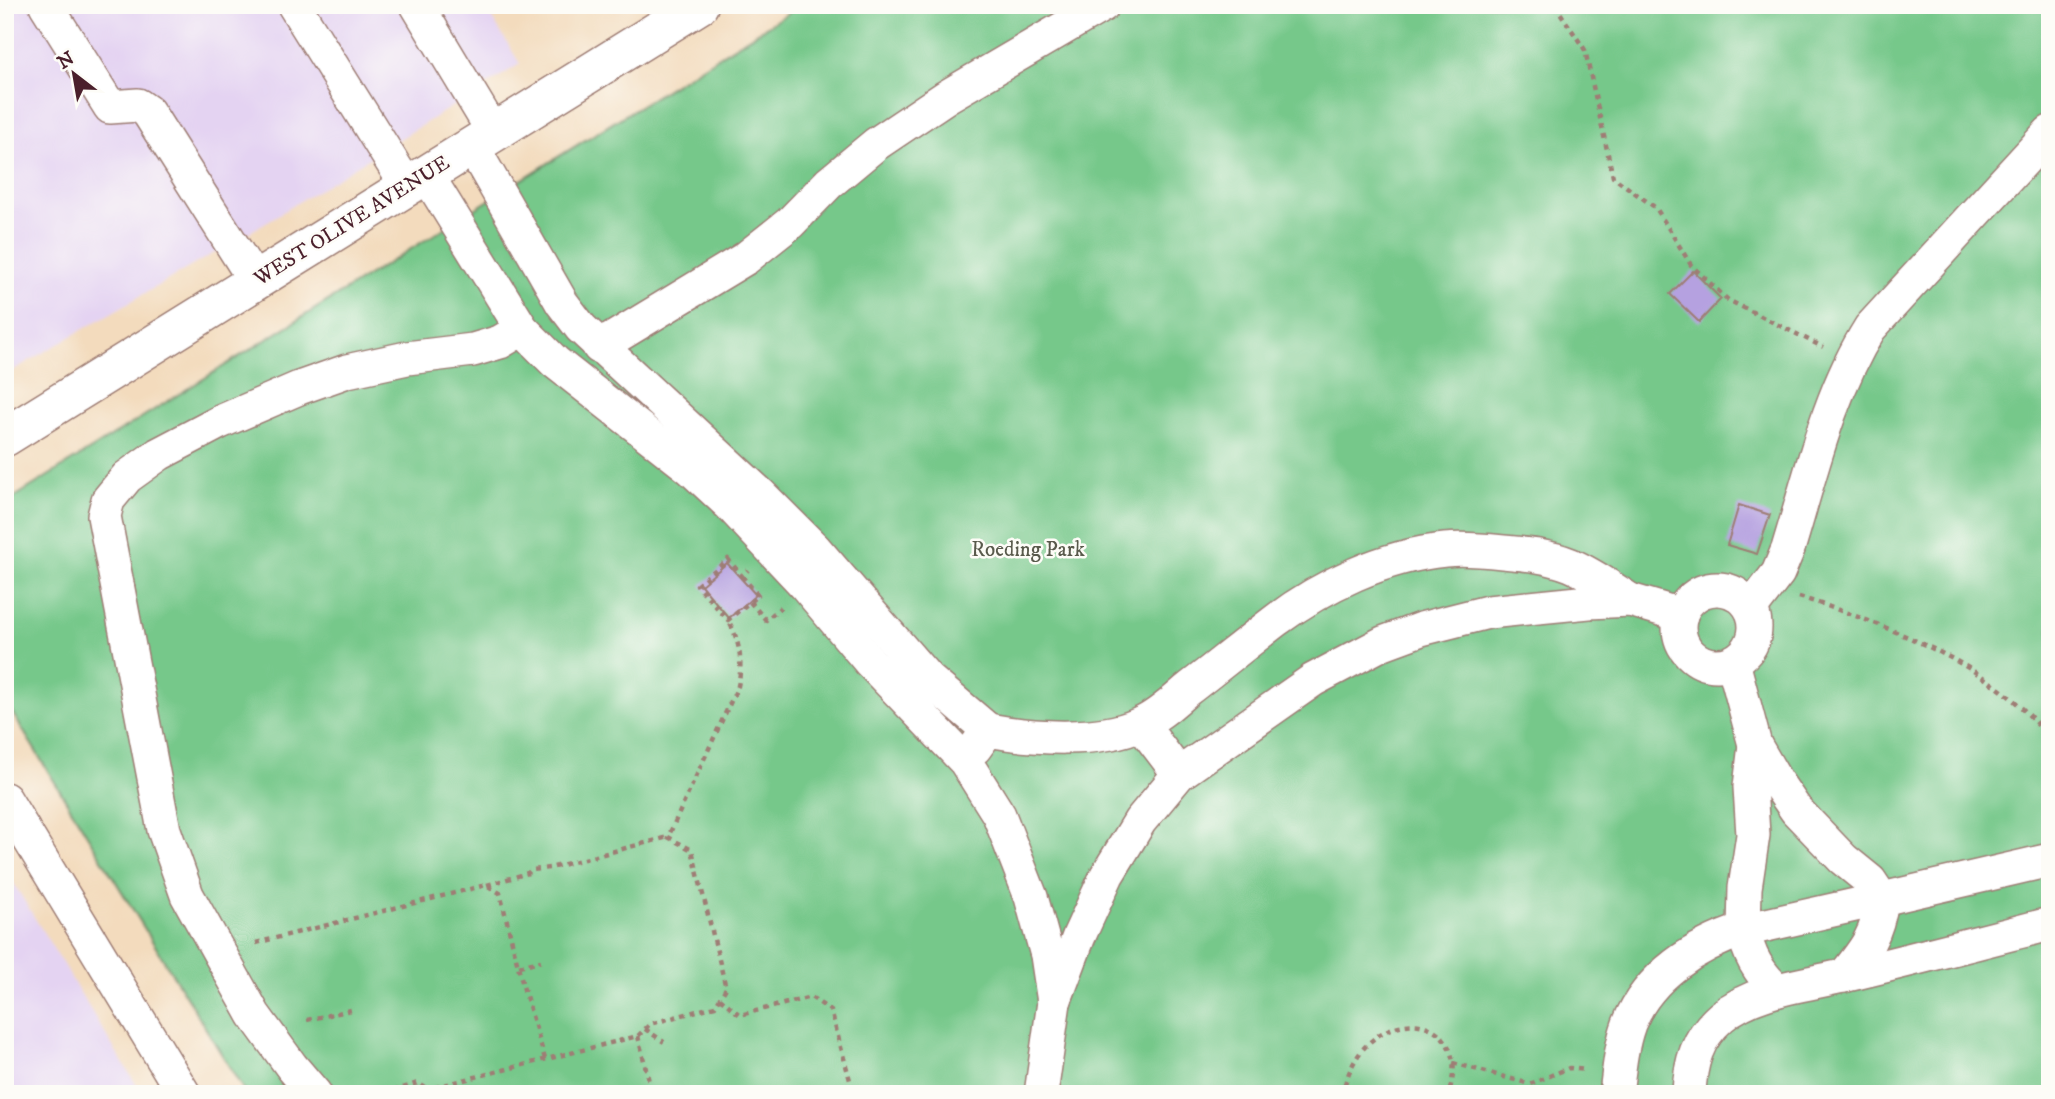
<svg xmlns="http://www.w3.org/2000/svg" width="2055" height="1099" font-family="'IM FELL DW Pica',serif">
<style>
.built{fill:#e4d3f2}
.green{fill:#76c88a;stroke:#60745a;stroke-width:2}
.building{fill:#b5a1e0}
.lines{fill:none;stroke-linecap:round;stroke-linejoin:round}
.minor-casing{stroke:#9e7d74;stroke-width:36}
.major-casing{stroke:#9e7d74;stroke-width:41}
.path{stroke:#9e7d74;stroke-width:4.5;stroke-dasharray:5 5;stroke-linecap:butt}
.minor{stroke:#fff;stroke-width:33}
.major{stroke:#fff;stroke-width:38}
.labels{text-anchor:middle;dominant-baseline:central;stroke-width:5;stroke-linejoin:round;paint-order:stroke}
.street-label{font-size:21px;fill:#4a1f2b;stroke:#fdfcf7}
.park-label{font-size:21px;fill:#595a4c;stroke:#fdfcf7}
</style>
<rect width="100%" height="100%" fill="#fdfcf7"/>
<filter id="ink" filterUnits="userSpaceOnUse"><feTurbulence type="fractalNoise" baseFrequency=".0143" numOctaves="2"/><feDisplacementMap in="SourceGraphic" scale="14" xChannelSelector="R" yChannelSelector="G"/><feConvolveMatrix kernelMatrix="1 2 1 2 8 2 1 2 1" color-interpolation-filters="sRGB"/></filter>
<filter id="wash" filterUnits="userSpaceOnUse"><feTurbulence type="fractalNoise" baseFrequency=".00686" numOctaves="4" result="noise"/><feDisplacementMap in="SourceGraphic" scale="28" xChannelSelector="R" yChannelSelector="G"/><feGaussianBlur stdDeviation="1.57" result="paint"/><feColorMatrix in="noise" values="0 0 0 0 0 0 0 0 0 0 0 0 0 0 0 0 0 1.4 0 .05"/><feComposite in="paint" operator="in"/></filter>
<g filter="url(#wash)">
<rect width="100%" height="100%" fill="#f3dbbd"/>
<g class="built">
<path d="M5 5H484L520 64 260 226 5 375Z"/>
<path d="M5 869 96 1019 142 1094H5Z"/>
</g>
<path class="green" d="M801 5H2050V1094H246L5 701V503Z"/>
<g id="blocks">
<g class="building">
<path d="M1693 271 1721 299 1699 322 1670 294Z"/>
<path d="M1739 505 1770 515 1757 554 1727 545Z"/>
<path d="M727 563 756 595 729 618 701 585Z"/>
</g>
</g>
</g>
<g filter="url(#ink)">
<use href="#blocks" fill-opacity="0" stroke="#9e7d74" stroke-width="2"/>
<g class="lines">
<g class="minor-casing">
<g id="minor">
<path d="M46 5 110 107 138 105 148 112 255 281"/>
<path d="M294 5 407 186"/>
<path d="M417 5 494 133"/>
<path d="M472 146 562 303 581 328 759 493 816 550 928 679 988 730"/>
<path d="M427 175 522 329 555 362 690 468 730 505 806 586 870 662 965 761 999 815 1031 897 1047 955 1054 1002"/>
<path d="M599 347 746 258 790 223 829 183 876 144 946 97 1103 5"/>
<circle cx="1717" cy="627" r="38"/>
<path d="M1751 608 1778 573 1788 549C1811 474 1828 395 1870 328L2050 132"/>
<path d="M1733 662 1755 745 1776 781 1796 810 1843 859 1870 881 1882 899 2050 860"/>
<path d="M1141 724 1179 774"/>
<path d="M975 748 988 730C1031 738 1099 743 1140 724 1157 717 1173 702 1187 690 1217 667 1245 644 1275 621 1323 585 1384 556 1445 550 1463 548 1484 550 1503 552 1526 554 1549 556 1571 565 1592 574 1611 588 1630 600"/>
<path d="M5 799 184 1094"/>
<path d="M1777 990C1759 973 1748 955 1744 930L1882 899C1877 935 1866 949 1844 976"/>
<path d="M315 1094 292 1067 254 1015 187 895 164 830 104 516 108 500 127 477 159 454 220 422 299 388 347 371 407 358 473 350 500 342 522 329"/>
<path d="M1041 1094 1054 1002 1079 936 1107 875 1140 821 1179 774 1313 680 1383 643 1421 629 1488 612 1589 602 1630 600 1681 615"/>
<path d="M1616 1094C1619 1070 1621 1046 1629 1024 1648 976 1696 945 1744 930L1745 888 1753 835 1750 787 1755 745"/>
<path d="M1689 1094C1690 1063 1697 1038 1721 1017 1754 989 1806 985 1847 975 1915 959 1982 941 2050 924"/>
</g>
</g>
<g class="major-casing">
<path id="major" d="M5 437 699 5"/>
</g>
<g class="path">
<path d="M1555 5 1585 50 1613 177 1656 208 1691 265 1728 300 1823 347"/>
<path d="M742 576 758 595 728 620 697 585 728 559 742 576 748 570"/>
<path d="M1799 597C1870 619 1972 657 2025 711 2034 720 2042 730 2050 740"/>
<path d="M750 602 766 620 781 607"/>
<path d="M487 885 528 873 531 870 550 868 668 837"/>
<path d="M256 943 486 885 500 893 523 986 545 1059"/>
<path d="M519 966 541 961"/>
<path d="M720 998 740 1015 811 997 831 1011 853 1091"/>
<path d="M307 1020 351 1010"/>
<path d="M645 1029 664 1042"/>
<path d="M638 1036 652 1094"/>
<path d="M1453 1063 1530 1084 1569 1068 1586 1070"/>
<path d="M384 1094 418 1083 427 1089"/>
<path d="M416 1094 420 1091 638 1036 650 1024 715 1006 726 988 692 850 668 837 738 686C743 662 740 641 728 620"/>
<path d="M1342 1094C1347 1075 1355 1055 1370 1042 1398 1016 1446 1016 1453 1062 1455 1072 1451 1084 1449 1094"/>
</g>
<use href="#minor" class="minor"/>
<use href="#major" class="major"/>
</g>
</g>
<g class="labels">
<g class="street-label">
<text transform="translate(352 221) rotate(-32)">WEST OLIVE AVENUE</text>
</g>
<g class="park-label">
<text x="1028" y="550">Roeding Park</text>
</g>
</g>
<rect width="2055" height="1099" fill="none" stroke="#fdfcf7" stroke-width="28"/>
<g transform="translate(74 74) rotate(329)" stroke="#fdfcf7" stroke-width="5" paint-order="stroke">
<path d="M0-5L12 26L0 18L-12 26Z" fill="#4a1f2b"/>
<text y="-10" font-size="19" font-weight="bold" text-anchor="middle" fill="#4a1f2b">N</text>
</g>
</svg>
